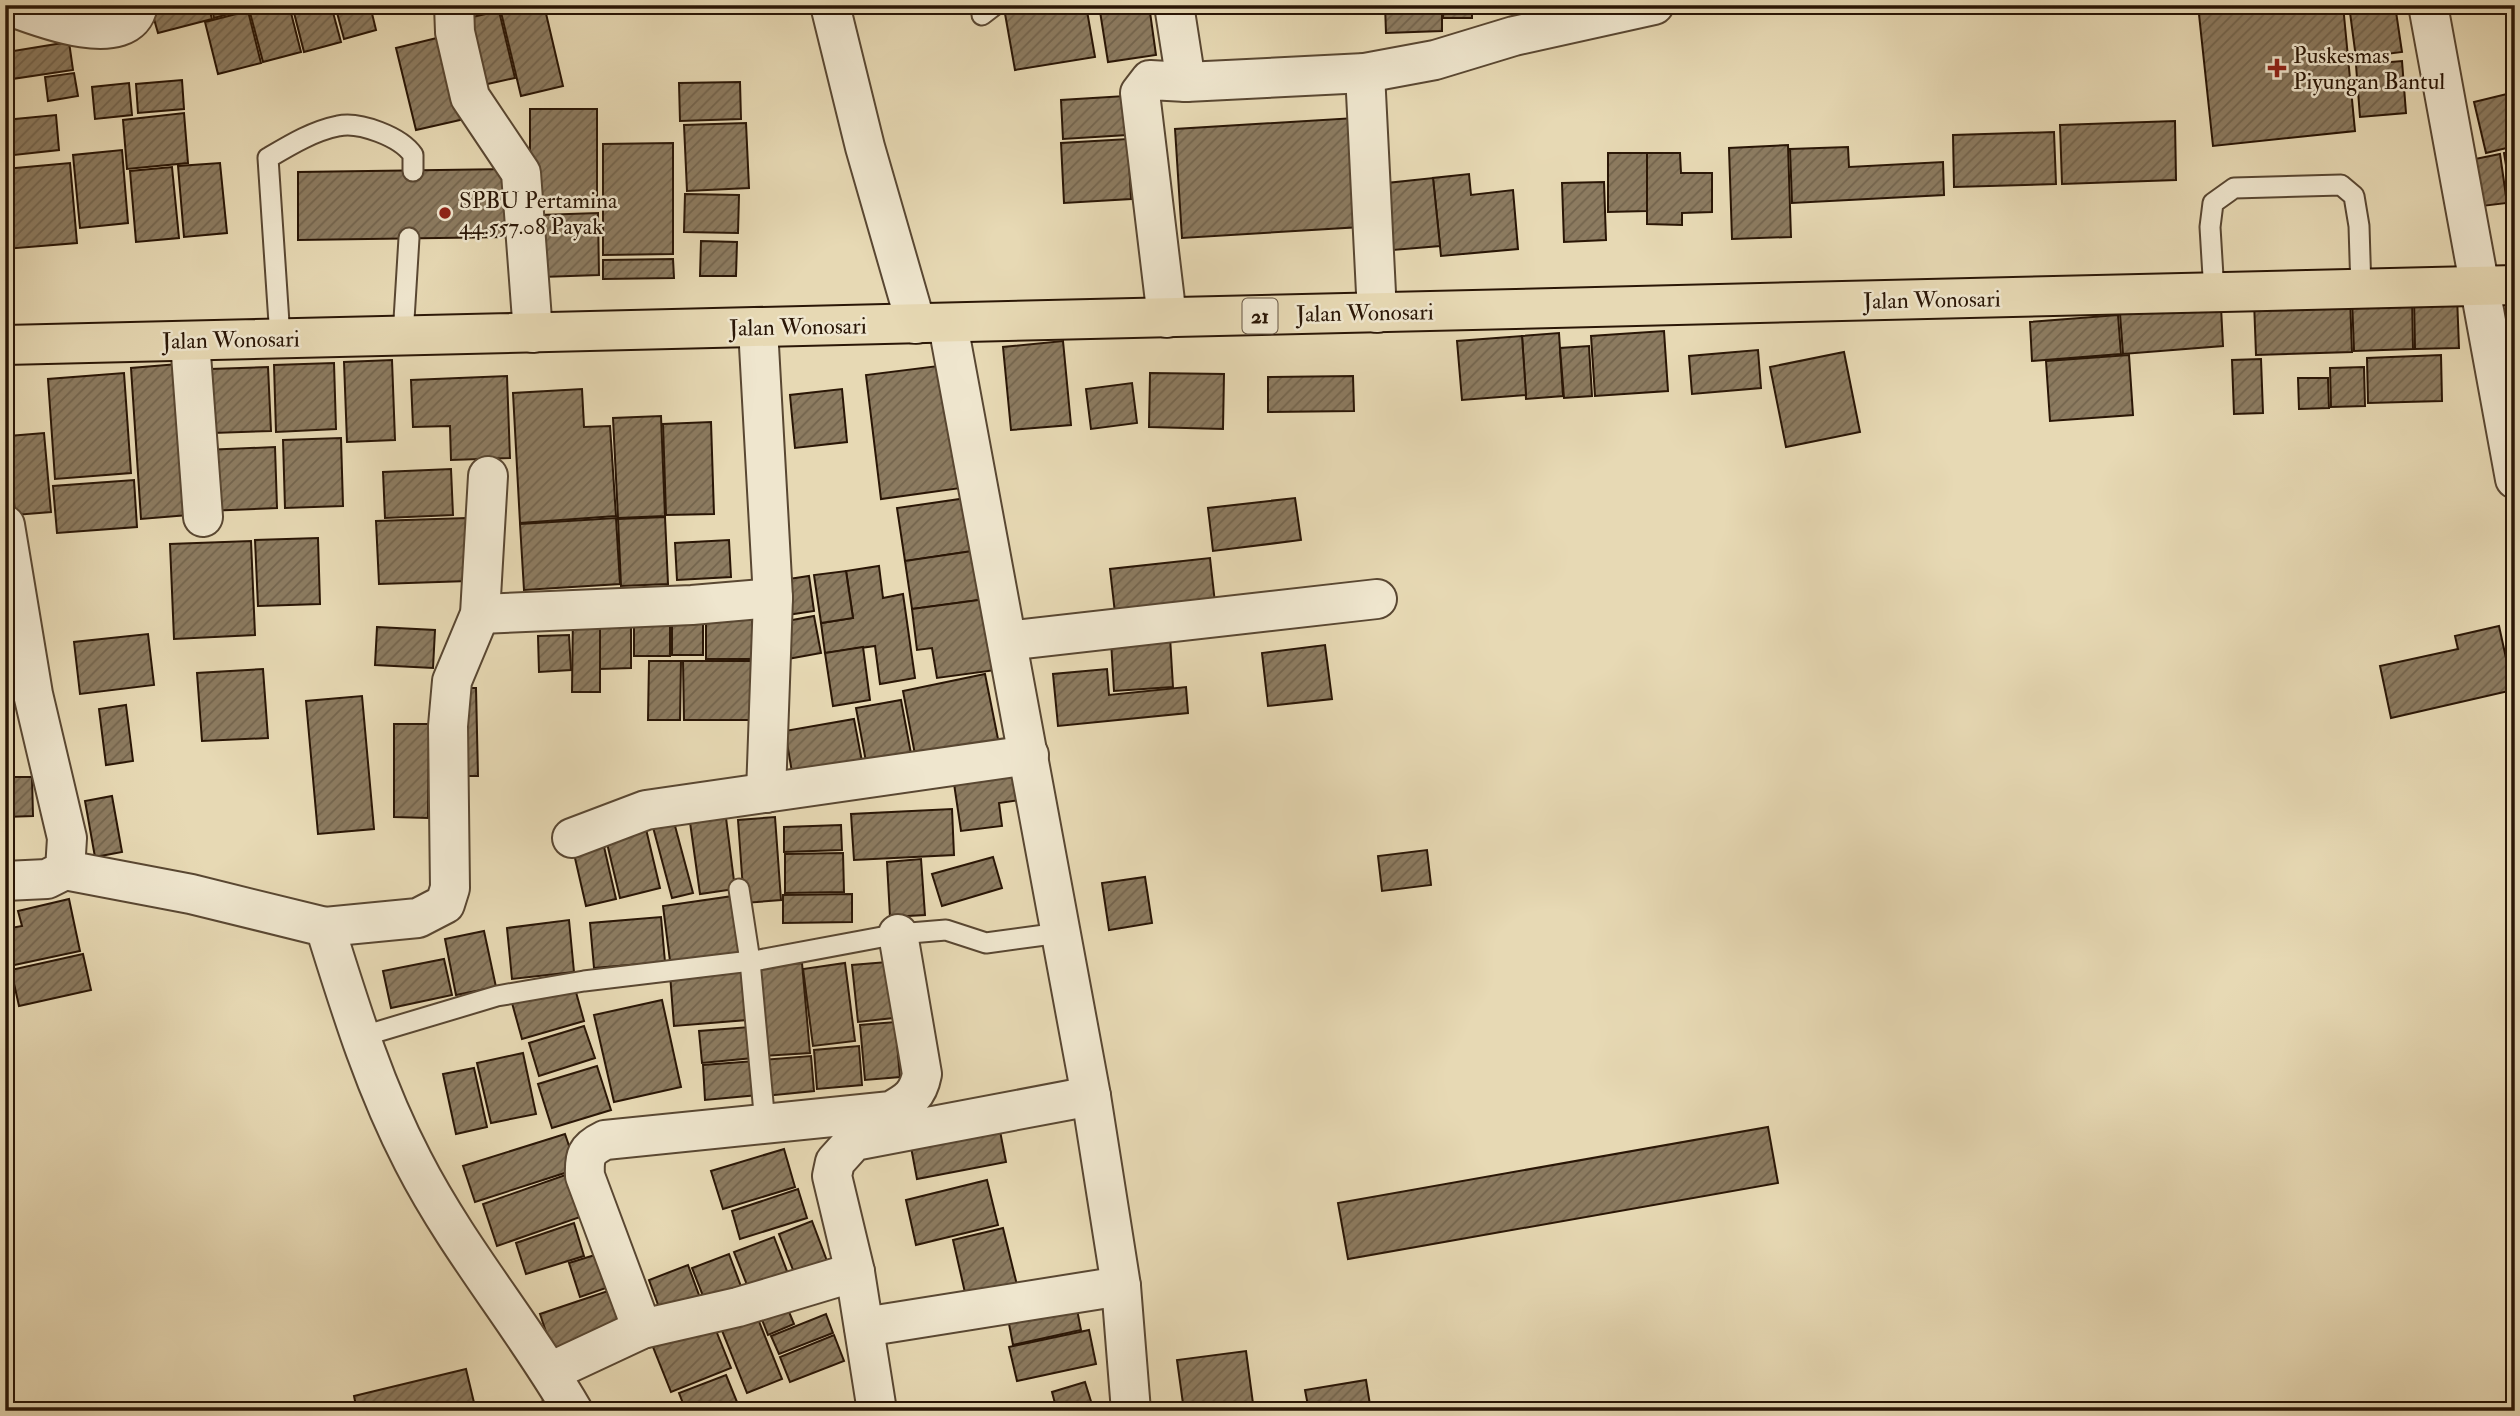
<svg xmlns="http://www.w3.org/2000/svg" width="2520" height="1416" font-family="'IM FELL Double Pica',serif">
<style>
.building{fill:url(#building-hatch);stroke:#2a1606;stroke-width:2}
.lines{fill:none;stroke-linecap:round;stroke-linejoin:round}
.service-casing{stroke:#594732;stroke-width:23}
.minor-casing{stroke:#594732;stroke-width:42}
.tertiary-casing{stroke:#594732;stroke-width:42}
.trunk-casing{stroke:#2a1606;stroke-width:42}
.service{stroke:#efe6ce;stroke-width:19}
.minor{stroke:#efe6ce;stroke-width:38}
.tertiary{stroke:#efe6ce;stroke-width:38}
.trunk{stroke:#e7d9b4;stroke-width:38}
.poi-dot{fill:#8f2418;stroke:#efe6ce;stroke-width:2.5}
.labels{text-anchor:middle;dominant-baseline:central;stroke-width:5;stroke-linejoin:round;paint-order:stroke}
.shield{fill:#efe6ce;stroke:#655442;stroke-width:2}
.shield-label{font-size:21px;font-weight:bold;fill:#2a1606}
.poi-label{font-size:23px;fill:#2a1606;stroke:#efe6ce;text-anchor:start}
.street-label{font-size:23px;fill:#2a1606;stroke:#efe6ce}
</style>
<defs>
<pattern id="building-hatch" width="6" height="6" patternUnits="userSpaceOnUse" patternTransform="scale(1.75)"><rect width="6" height="6" fill="#8c7b60"/><path d="M-1 1l2-2M0 6l6-6M5 7l2-2" fill="none" stroke="#73644d"/></pattern>
</defs>
<rect width="100%" height="100%" fill="#e7d9b4"/>
<filter id="stains"><feTurbulence type="fractalNoise" baseFrequency=".00286" numOctaves="4"/><feColorMatrix values="0 0 0 0 .2 0 0 0 0 .09 0 0 0 0 .02 0 0 0 .5 -.17"/></filter>
<radialGradient id="worn" r=".72"><stop offset=".6" stop-color="#630" stop-opacity="0"/><stop offset="1" stop-color="#630" stop-opacity=".3"/></radialGradient>
<g class="building">
<path d="M84 5H126L86 16Z"/>
<path d="M150 5H208L212 19 158 33Z"/>
<path d="M211 5H247V9L214 18Z"/>
<path d="M248 5H289L301 52 263 62Z"/>
<path d="M292 5H331L341 42 304 52Z"/>
<path d="M335 5H370L376 30 344 39Z"/>
<path d="M513 5H544L563 86 521 96 500 8Z"/>
<path d="M1022 5H1086L1095 57 1015 70 1004 8Z"/>
<path d="M1099 5H1149L1156 55 1108 62Z"/>
<path d="M1385 5H1442V31L1386 33Z"/>
<rect x="1443" y="5" width="29" height="13"/>
<path d="M2198 5H2343L2355 131 2213 146Z"/>
<path d="M2349 5H2395L2402 52 2356 58Z"/>
<path d="M248 11 261 63 218 74 205 22Z"/>
<path d="M499 11 515 78 474 87 459 20Z"/>
<path d="M449 35 469 118 416 130 396 48Z"/>
<path d="M69 42 73 70 12 79 7 52Z"/>
<path d="M2402 61 2406 113 2360 117 2356 65Z"/>
<path d="M74 73 78 96 48 101 45 77Z"/>
<path d="M182 80 184 109 138 113 136 84Z"/>
<path d="M740 82 741 119 680 121 679 83Z"/>
<path d="M129 83 132 115 95 119 92 87Z"/>
<path d="M2515 92V146L2486 153 2474 102Z"/>
<path d="M1125 96 1127 135 1063 139 1061 100Z"/>
<path d="M530 109H597V201L530 202Z"/>
<path d="M184 113 188 163 127 169 123 120Z"/>
<path d="M56 115 59 150 5 156V120Z"/>
<path d="M1355 118 1361 227 1182 238 1175 129Z"/>
<path d="M2175 121 2176 180 2062 184 2060 125Z"/>
<path d="M746 123 749 188 687 191 684 125Z"/>
<path d="M2054 132 2056 184 1954 187 1953 135Z"/>
<path d="M1128 139 1131 199 1064 203 1061 143Z"/>
<path d="M673 143V254L603 255V144Z"/>
<path d="M1788 145 1791 237 1732 239 1729 148Z"/>
<path d="M1848 147 1849 167 1943 162 1944 195 1792 203 1790 149Z"/>
<path d="M122 150 128 223 80 228 73 155Z"/>
<path d="M2515 151V202H2512L2504 153Z"/>
<path d="M1608 153H1647V211L1608 212Z"/>
<path d="M1647 153H1680L1681 173H1712V212L1682 213V225L1647 224Z"/>
<path d="M2500 154 2507 203 2482 206 2475 159Z"/>
<path d="M70 163 77 243 5 249V169Z"/>
<path d="M220 163 227 233 184 237 178 166Z"/>
<path d="M172 167 179 238 136 242 130 171Z"/>
<path d="M513 169 514 237 298 240V172Z"/>
<path d="M1469 174 1471 195 1513 190 1518 249 1441 256 1433 178Z"/>
<path d="M1433 178 1440 246 1393 250 1387 183Z"/>
<path d="M1604 182 1606 240 1564 242 1562 183Z"/>
<path d="M685 194 739 195 738 233 684 232Z"/>
<path d="M598 213 599 275 542 277 540 215Z"/>
<path d="M701 241 737 242 736 276H700Z"/>
<path d="M673 259 674 278 603 279V260Z"/>
<path d="M2457 296 2459 348 2415 349 2414 297Z"/>
<path d="M2350 297 2352 352 2256 355 2254 301Z"/>
<path d="M2412 297 2413 349 2354 351 2352 299Z"/>
<path d="M2221 307 2223 346 2123 354 2120 314Z"/>
<path d="M2118 315 2121 354 2032 361 2030 322Z"/>
<path d="M1664 331 1668 391 1595 396 1591 336Z"/>
<path d="M1559 333 1563 396 1526 399 1522 336Z"/>
<path d="M1522 336 1526 395 1462 400 1457 341Z"/>
<path d="M1063 341 1071 425 1011 430 1003 347Z"/>
<path d="M1589 346 1592 396 1564 398 1560 348Z"/>
<path d="M1758 350 1761 388 1692 394 1689 356Z"/>
<path d="M1844 352 1860 432 1786 447 1770 367Z"/>
<path d="M2129 355 2133 415 2050 421 2046 361Z"/>
<path d="M2441 355 2442 401 2368 403 2367 358Z"/>
<path d="M2261 359 2263 413 2234 414 2232 360Z"/>
<path d="M392 360 395 440 347 442 344 362Z"/>
<path d="M190 363 200 514 141 519 131 368Z"/>
<path d="M334 363 336 429 276 432 274 365Z"/>
<path d="M946 365 961 488 881 499 866 375Z"/>
<path d="M268 367 271 431 213 433 210 369Z"/>
<path d="M2364 367 2365 406 2331 407 2330 368Z"/>
<path d="M124 373 131 473 55 479 48 379Z"/>
<path d="M1150 373 1224 374 1223 429 1149 427Z"/>
<path d="M507 376 510 458 451 460 450 426 413 427 411 380Z"/>
<path d="M1353 376 1354 411 1268 412V377Z"/>
<path d="M2298 378H2328L2329 408 2299 409Z"/>
<path d="M1132 383 1137 423 1091 429 1086 389Z"/>
<path d="M582 389 584 427 610 426 616 516 520 523 513 393Z"/>
<path d="M842 389 847 442 795 448 790 395Z"/>
<path d="M661 416 665 516 618 518 613 418Z"/>
<path d="M711 422 714 514 666 515 663 424Z"/>
<path d="M44 433 51 512 15 515 9 436Z"/>
<path d="M341 438 343 506 285 508 283 440Z"/>
<path d="M275 447 277 508 206 511 204 450Z"/>
<path d="M451 469 453 515 385 518 383 472Z"/>
<path d="M134 480 137 527 57 533 53 486Z"/>
<path d="M967 498 974 551 905 561 897 508Z"/>
<path d="M1295 498 1301 540 1213 551 1208 508Z"/>
<path d="M665 517 668 584 621 586 618 519Z"/>
<path d="M466 518 468 581 379 584 376 521Z"/>
<path d="M616 518 620 584 524 590 520 524Z"/>
<path d="M318 538 320 604 258 606 255 540Z"/>
<path d="M729 540 731 577 677 580 675 543Z"/>
<path d="M251 541 255 635 174 639 170 544Z"/>
<path d="M979 550 986 599 912 609 905 561Z"/>
<path d="M1210 558 1216 612 1116 622 1110 569Z"/>
<path d="M879 566 883 598 903 594 915 678 880 684 875 646 825 653 821 623 853 618 846 571Z"/>
<path d="M846 571 853 618 821 623 814 575Z"/>
<path d="M809 576 814 611 787 615 782 580Z"/>
<path d="M986 599 996 670 937 678 932 648 917 650 912 609Z"/>
<rect x="706" y="607" width="46" height="52"/>
<rect x="672" y="608" width="31" height="47"/>
<rect x="634" y="609" width="36" height="47"/>
<path d="M573 611H600V692H572Z"/>
<path d="M600 612H631V668L600 669Z"/>
<path d="M814 616 821 653 782 660 776 623Z"/>
<path d="M2499 626 2513 690 2391 718 2380 666 2458 649 2455 636Z"/>
<path d="M377 627 435 630 433 668 375 665Z"/>
<path d="M148 634 154 685 80 694 74 642Z"/>
<path d="M569 635 571 670 539 672 538 636Z"/>
<path d="M1170 637 1173 687 1114 691 1111 641Z"/>
<path d="M1325 645 1332 699 1268 706 1262 653Z"/>
<path d="M863 647 870 700 833 706 825 653Z"/>
<path d="M649 661H681L680 720H648Z"/>
<path d="M683 661H752V720H684Z"/>
<path d="M263 669 268 738 202 741 197 673Z"/>
<path d="M1107 669 1109 695 1186 687 1188 713 1058 726 1053 674Z"/>
<path d="M985 674 1000 749 917 765 903 691Z"/>
<path d="M455 688H476L478 776H457Z"/>
<path d="M362 696 374 829 318 834 306 701Z"/>
<path d="M901 700 912 759 867 767 856 708Z"/>
<path d="M5 701 13 762 5 763Z"/>
<path d="M126 705 133 761 106 765 99 709Z"/>
<path d="M854 719 864 772 794 784 785 731Z"/>
<path d="M394 724H429L428 818 394 817Z"/>
<path d="M1014 761 1019 800 999 803 1002 826 961 831 952 770Z"/>
<path d="M5 777H32L33 816 5 817Z"/>
<path d="M112 796 122 852 95 857 85 801Z"/>
<path d="M952 809 954 855 854 860 851 814Z"/>
<path d="M725 810 735 889 700 894 689 815Z"/>
<path d="M671 811 693 893 672 898 650 816Z"/>
<path d="M775 817 781 900 744 903 738 820Z"/>
<path d="M841 825 842 850 784 852V827Z"/>
<path d="M646 829 660 888 620 898 606 839Z"/>
<path d="M602 838 616 899 586 906 572 845Z"/>
<path d="M1427 850 1431 885 1382 891 1378 856Z"/>
<path d="M843 853 844 892 785 893V854Z"/>
<path d="M993 857 1002 888 942 906 932 874Z"/>
<path d="M921 859 925 915 890 917 887 862Z"/>
<path d="M1145 877 1152 923 1109 930 1102 883Z"/>
<path d="M852 894V922L783 923V895Z"/>
<path d="M733 896 742 960 671 969 663 906Z"/>
<path d="M69 899 80 951 5 967V929L22 926 18 911Z"/>
<path d="M661 917 665 962 594 968 590 923Z"/>
<path d="M569 920 574 972 512 979 507 928Z"/>
<path d="M484 931 496 987 456 995 445 939Z"/>
<path d="M83 954 91 990 19 1006 11 970Z"/>
<path d="M444 959 452 995 391 1008 383 971Z"/>
<path d="M887 962 893 1018 858 1022 852 965Z"/>
<path d="M802 963 810 1053 763 1056 755 967Z"/>
<path d="M845 963 855 1041 813 1046 803 969Z"/>
<path d="M743 968 747 1020 674 1026 670 974Z"/>
<path d="M574 985 584 1021 522 1039 512 1003Z"/>
<path d="M662 1000 681 1087 614 1102 594 1015Z"/>
<path d="M895 1022 900 1077 865 1080 860 1025Z"/>
<path d="M584 1026 595 1058 539 1076 529 1043Z"/>
<path d="M750 1027 753 1058 702 1063 699 1031Z"/>
<path d="M859 1046 862 1085 817 1089 814 1050Z"/>
<path d="M523 1053 536 1114 491 1123 477 1063Z"/>
<path d="M811 1056 814 1091 765 1096 762 1060Z"/>
<path d="M755 1061 758 1095 705 1100 703 1065Z"/>
<path d="M597 1066 611 1110 552 1128 538 1084Z"/>
<path d="M474 1068 487 1127 456 1134 443 1074Z"/>
<path d="M1768 1127 1778 1183 1348 1259 1338 1203Z"/>
<path d="M1000 1131 1006 1162 917 1179 911 1147Z"/>
<path d="M565 1134 577 1169 475 1202 463 1166Z"/>
<path d="M784 1149 795 1187 723 1209 711 1171Z"/>
<path d="M571 1173 586 1215 497 1246 483 1204Z"/>
<path d="M987 1180 998 1225 916 1245 906 1200Z"/>
<path d="M798 1189 807 1218 740 1239 732 1211Z"/>
<path d="M812 1221 827 1261 795 1275 779 1234Z"/>
<path d="M574 1223 584 1256 526 1274 516 1243Z"/>
<path d="M1003 1228 1017 1285 966 1297 953 1240Z"/>
<path d="M774 1237 790 1279 751 1295 734 1252Z"/>
<path d="M598 1254 609 1287 580 1297 569 1263Z"/>
<path d="M729 1254 743 1292 707 1306 692 1268Z"/>
<path d="M688 1265 703 1306 664 1321 649 1280Z"/>
<path d="M608 1291 623 1336 555 1359 540 1314Z"/>
<path d="M1074 1294 1081 1330 1013 1345 1006 1308Z"/>
<path d="M787 1307 794 1324 768 1335 761 1317Z"/>
<path d="M754 1309 782 1379 747 1393 719 1323Z"/>
<path d="M826 1314 833 1333 779 1354 771 1336Z"/>
<path d="M713 1323 731 1368 671 1392 653 1347Z"/>
<path d="M1089 1330 1096 1364 1017 1381 1009 1347Z"/>
<path d="M834 1335 844 1361 790 1382 780 1357Z"/>
<path d="M1246 1351 1254 1411H1184L1177 1360Z"/>
<path d="M466 1369 476 1411H357L354 1396Z"/>
<path d="M726 1375 737 1402 714 1411H686L679 1393Z"/>
<path d="M1366 1380 1371 1411H1309L1305 1390Z"/>
<path d="M1085 1382 1094 1411H1057L1052 1392Z"/>
<path d="M551 1398 556 1411H520V1410Z"/>
<path d="M739 1403 742 1411H720Z"/>
<path d="M1497 1406V1411H1473Z"/>
</g>
<g class="lines">
<g class="service-casing">
<g id="service">
<path d="M982 15 995 5"/>
<path d="M2214 293 2210 227 2213 203 2234 188 2341 185 2354 196 2359 226 2361 290"/>
<path d="M403 336 409 238"/>
<path d="M280 338 268 158C290 145 313 131 338 126 359 121 401 137 413 155V171"/>
<path d="M739 889 750 961 765 1124"/>
<path d="M360 1037 497 996 584 981 759 960 898 934 946 930 986 943 1060 933"/>
</g>
</g>
<g class="minor-casing">
<g id="minor">
<path d="M7 5C36 16 129 53 138 5"/>
<path d="M454 5 455 32 470 97 521 173 533 333"/>
<path d="M830 5 865 147 916 324"/>
<path d="M1174 5 1186 82"/>
<path d="M2428 5 2515 479"/>
<path d="M1365 73 1377 313"/>
<path d="M1167 318 1140 93 1150 80 1186 82 1365 73 1435 60 1514 36 1654 5"/>
<path d="M948 325 1091 1096 1121 1286 1131 1411"/>
<path d="M758 328 773 598 766 793"/>
<path d="M190 341 203 517"/>
<path d="M480 614 692 605 773 598"/>
<path d="M1007 641 1377 599"/>
<path d="M572 838 646 810 1029 755"/>
<path d="M65 870 191 894 325 927C350 1007 374 1086 413 1161 458 1249 523 1325 573 1411"/>
<path d="M325 927 418 918 445 904 450 888 448 726 452 681 480 614 488 476"/>
<path d="M864 1327 1121 1286"/>
<path d="M642 1329 585 1176C584 1156 586 1149 605 1140L891 1111C909 1101 918 1095 922 1074L898 934"/>
<path d="M550 1372 642 1329 738 1307 855 1272"/>
<path d="M877 1411 855 1272 832 1176 835 1162 854 1141 1091 1096"/>
</g>
</g>
<g class="tertiary-casing">
<path id="tertiary" d="M5 525 33 694 67 838 65 870 47 879 5 881"/>
</g>
<g class="trunk-casing">
<path id="trunk" d="M5 345 2515 285"/>
</g>
<use href="#service" class="service"/>
<use href="#minor" class="minor"/>
<use href="#tertiary" class="tertiary"/>
<use href="#trunk" class="trunk"/>
</g>
<g class="poi-dot">
<path d="M2273.5 57.5h7v7h7v7h-7v7h-7v-7h-7v-7h7z"/>
<circle cx="445" cy="213" r="7"/>
</g>
<g class="labels">
<rect class="shield" x="1242.5" y="298.5" width="35" height="35" rx="5"/>
<g class="shield-label">
<text x="1260" y="316">21</text>
</g>
<g class="poi-label">
<text x="2293" y="55">Puskesmas<tspan x="2293" dy="26">Piyungan Bantul</tspan></text>
<text x="459" y="200">SPBU Pertamina<tspan x="459" dy="26">44.557.08 Payak</tspan></text>
</g>
<g class="street-label">
<text transform="translate(1932 300) rotate(-1)">Jalan Wonosari</text>
<text transform="translate(1365 313) rotate(-1)">Jalan Wonosari</text>
<text transform="translate(798 327) rotate(-1)">Jalan Wonosari</text>
<text transform="translate(231 340) rotate(-1)">Jalan Wonosari</text>
</g>
</g>
<rect width="2520" height="1416" fill="none" stroke="#e7d9b4" stroke-width="28"/>
<rect x="7" y="7" width="2506" height="1402" fill="none" stroke="#2a1606" stroke-width="3.5"/>
<rect x="14" y="14" width="2492" height="1388" fill="none" stroke="#2a1606" stroke-width="2"/>
<rect width="100%" height="100%" filter="url(#stains)"/>
<rect width="100%" height="100%" fill="url(#worn)"/>
</svg>
